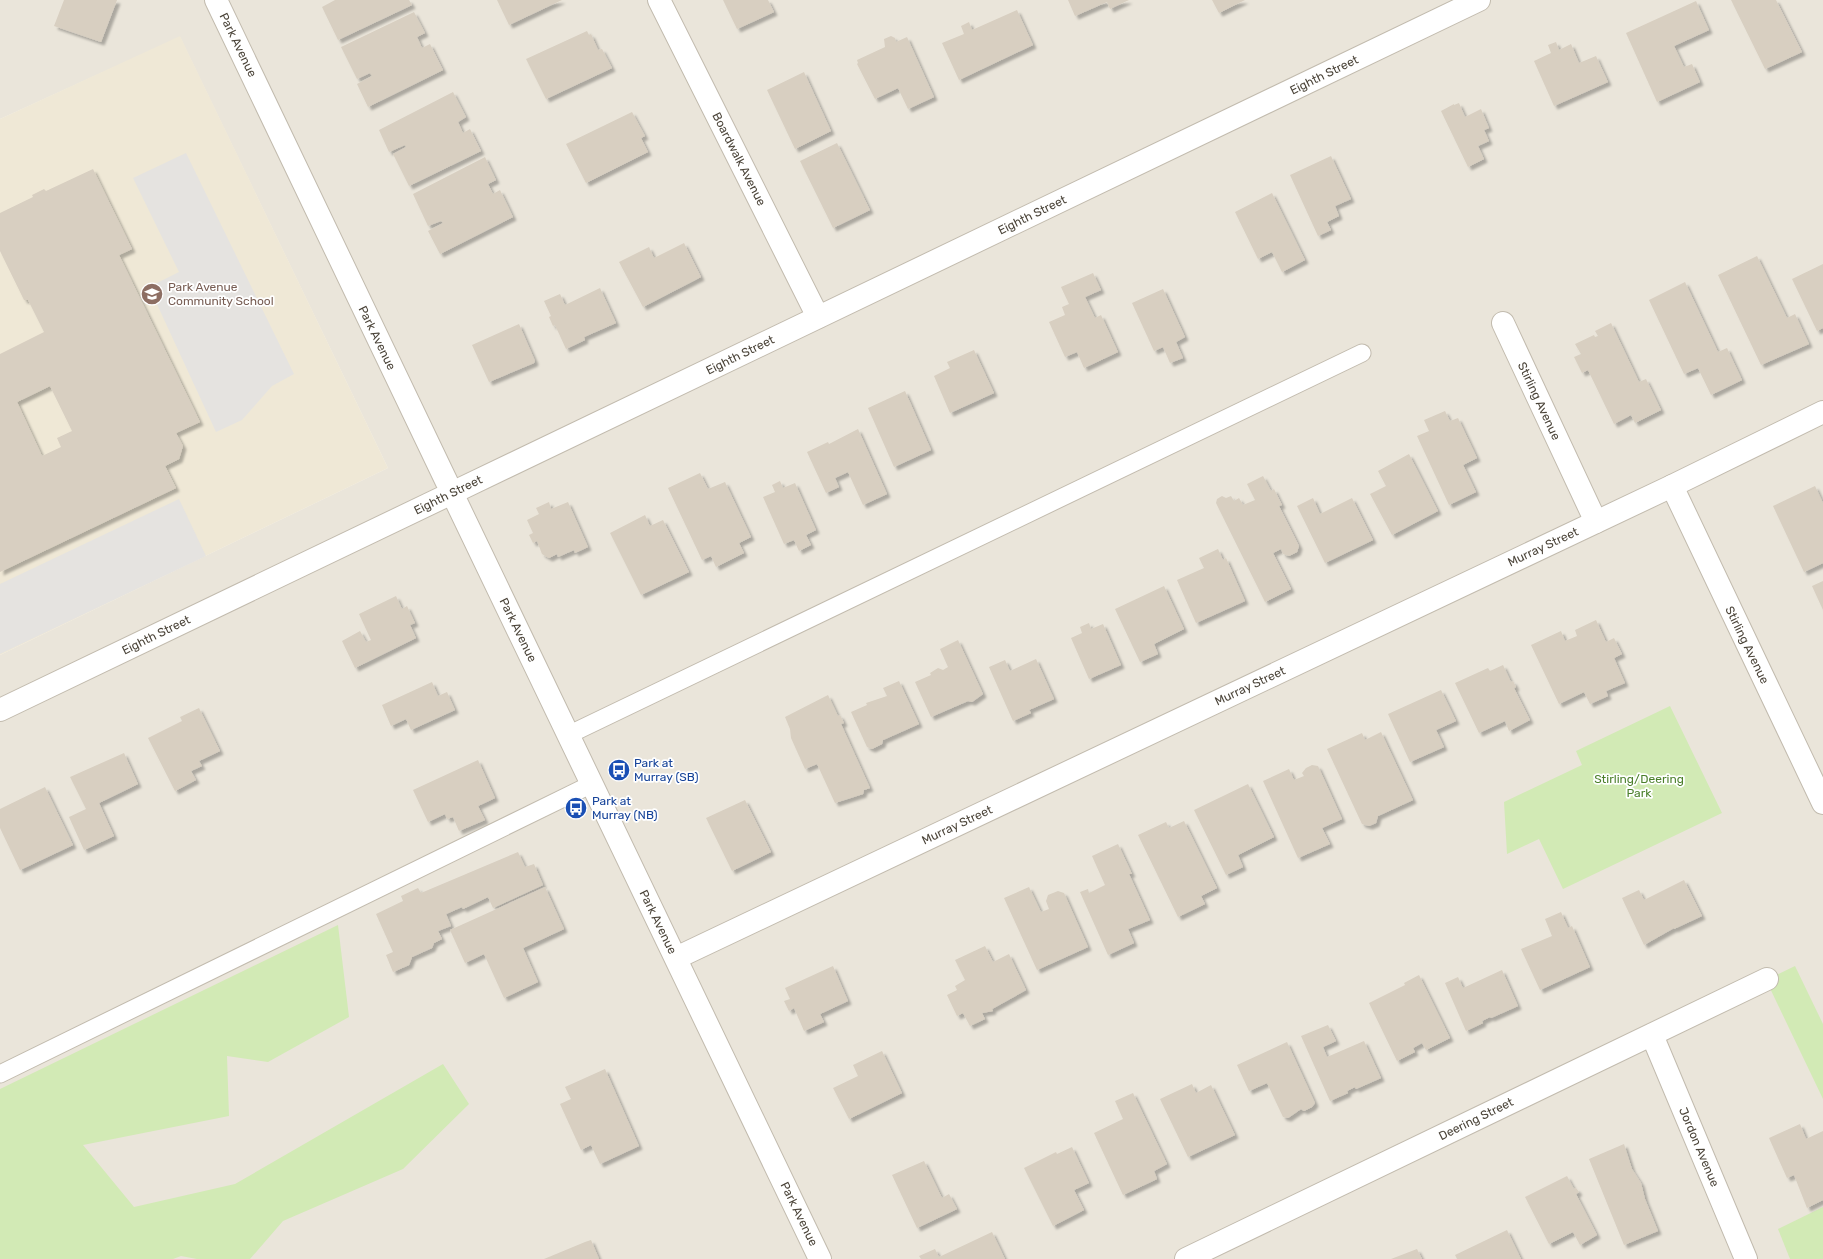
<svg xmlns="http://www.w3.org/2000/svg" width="1823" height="1259" font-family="Rubik,sans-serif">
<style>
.residential{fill:#eae5da}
.education{fill:#efe8d6}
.green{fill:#d2eab5}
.parking{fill:#e5e3e0}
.building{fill:#d8cfc1;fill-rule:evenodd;filter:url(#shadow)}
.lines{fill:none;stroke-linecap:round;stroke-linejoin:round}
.service-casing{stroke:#c2bbae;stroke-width:19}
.minor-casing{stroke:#c2bbae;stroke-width:24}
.tertiary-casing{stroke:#c2bbae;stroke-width:24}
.service{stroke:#fff;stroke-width:17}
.minor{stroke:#fff;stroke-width:22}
.tertiary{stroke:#fff;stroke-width:22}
.labels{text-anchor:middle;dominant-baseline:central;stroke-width:3.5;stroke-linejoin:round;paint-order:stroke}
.street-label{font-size:12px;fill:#4b4439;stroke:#fff}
.education-label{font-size:12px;fill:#785e54;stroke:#fff;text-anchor:start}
.transit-label{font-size:12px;fill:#164399;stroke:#fff;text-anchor:start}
.park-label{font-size:12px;fill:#4a7f2a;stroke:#fff}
</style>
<defs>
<filter id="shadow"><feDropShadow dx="3.5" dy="3.5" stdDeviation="1" flood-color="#0004"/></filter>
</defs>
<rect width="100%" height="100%" fill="#f6f3ec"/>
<path class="residential" d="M0 0H1823V1259H0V655L388 468 180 37 0 119Z"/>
<path class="education" d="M180 36 388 468 0 655V119Z"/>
<g class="green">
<path d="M1670 706 1722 813 1563 889 1539 839 1507 854 1504 802 1582 765 1576 751Z"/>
<path d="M338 925 349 1017 268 1062 227 1056 229 1116 83 1145 134 1207 235 1184 443 1064 469 1104 403 1169 283 1221 250 1259H197L181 1256 173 1259H0V1089Z"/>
<path d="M1795 966 1823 1024V1099L1766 980Z"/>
<path d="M1823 1207V1259H1790L1778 1229Z"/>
</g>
<g class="parking">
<path d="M186 153 294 374 272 386 242 420 216 432 149 287 179 272 133 178Z"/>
<path d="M179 499 206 556 0 654V584Z"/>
</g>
<g class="building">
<path d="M64 0H117L101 42 54 26Z"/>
<path d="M335 0H409L412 5 338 40 322 7Z"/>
<path d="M497 0H562L509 25Z"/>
<path d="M723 0H768L774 12 737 29Z"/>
<path d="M1068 0H1129L1110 9 1107 2 1075 16Z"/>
<path d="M1212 0H1245L1219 13Z"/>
<path d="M1731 0H1776L1802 52 1765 69Z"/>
<path d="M1696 1 1709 30 1674 46 1684 67 1692 64 1700 82 1657 102 1626 33Z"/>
<path d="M1017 10 1033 45 959 80 942 43 964 34 961 26 969 22 972 30Z"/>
<path d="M414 12 425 33 417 37 422 48 430 44 443 70 368 107 357 84 372 76 370 73 357 79 341 47Z"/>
<path d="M587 31 589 35 591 34 598 50 602 49 612 68 546 99 526 59Z"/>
<path d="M891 36 895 38 896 42 907 37 934 97 908 109 898 88 875 99 857 64 858 63 857 60 885 47 884 39Z"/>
<path d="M1556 42 1559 50 1571 44 1579 63 1596 56 1608 82 1554 106 1534 61 1551 53 1548 45Z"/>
<path d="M804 72 831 131 795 149 767 90Z"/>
<path d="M453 92 466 117 458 122 463 133 470 129 481 151 409 186 393 154 406 147 405 145 389 152 379 130Z"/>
<path d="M1459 103 1465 117 1481 109 1489 128 1484 130 1489 141 1478 146 1484 159 1468 167 1441 111 1454 104V105Z"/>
<path d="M632 112 645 136 641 138 648 152 586 183 566 144Z"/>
<path d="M837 143 870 210 833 228 800 161Z"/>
<path d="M1331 156 1351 199 1335 206 1339 216 1327 222 1331 230 1318 236 1290 175Z"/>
<path d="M485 157 496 180 488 184 493 194 500 190 513 217 440 254 428 231 443 223 441 221 428 226 413 194Z"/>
<path d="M93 169 132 249 119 255 200 422 176 433 183 446 179 459 165 466 176 488 0 572V354L44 332 28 300H24L0 251V213L33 197 32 195 44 189 46 191ZM50 386 72 431 57 438 61 447 42 456 17 402Z"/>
<path d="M1272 193 1305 260 1282 272 1272 252 1258 259 1235 212Z"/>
<path d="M684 243 701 277 643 307 619 262 649 247 654 258Z"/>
<path d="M1757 256 1787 318 1795 314 1809 344 1761 365 1718 275Z"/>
<path d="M1823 264V328L1817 331 1792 279Z"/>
<path d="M1093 273 1101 290 1085 297 1095 318 1101 315 1118 352 1084 368 1077 352 1065 357 1049 322 1065 315 1062 307 1069 304 1061 287Z"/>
<path d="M1685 282 1718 352 1727 348 1742 380 1711 395 1698 368 1684 374 1649 300Z"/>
<path d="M600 288 616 323 584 337 585 340 566 349 555 325 553 326 549 317 551 316 544 301 560 294 565 305Z"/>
<path d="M1163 289 1185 337 1176 342 1183 358 1170 363 1163 347 1154 351 1132 303Z"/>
<path d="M1611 323 1639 382 1646 379 1661 410 1635 423 1631 415 1614 424 1588 370 1582 373 1574 357 1581 354 1575 344 1594 335 1595 337 1598 336 1595 331Z"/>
<path d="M519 324 535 361 534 363 489 382 472 345Z"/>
<path d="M974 350 994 393 950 413 934 376 950 368 947 362Z"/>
<path d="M905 391 931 450 894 467 868 408Z"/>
<path d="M1445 411 1450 421 1458 418 1477 458 1463 465 1476 492 1449 505 1417 436 1429 431 1424 420Z"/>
<path d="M858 429 887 494 863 505 848 472 835 478 839 487 826 493 807 452 828 442 829 444Z"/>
<path d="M1409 454 1438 511 1392 535 1370 494 1386 486 1378 471Z"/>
<path d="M700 473 708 489 725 482 751 537 739 543 744 553 716 567 711 556 702 560 668 488Z"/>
<path d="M1263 476 1271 491 1274 489 1282 505 1279 506 1299 546 1297 552 1289 556 1283 554 1281 549 1273 553 1291 589 1265 602 1216 503 1217 499 1222 496 1226 498 1231 496 1234 501 1239 498 1243 505 1255 500 1247 484Z"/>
<path d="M780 481 783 488 795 483 816 530 806 535 811 545 799 551 794 540 784 544 763 497 775 492 772 485Z"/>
<path d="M1815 486 1823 503V563L1804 572 1773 506Z"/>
<path d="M1313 498 1320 514 1352 498 1373 540 1325 563 1297 506Z"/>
<path d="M549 502 551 509 568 502 588 547 575 553 574 550 558 557 557 554 549 558 542 554 537 541 533 543 529 535 533 533 527 520 539 514 536 508Z"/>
<path d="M645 515 650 526 663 520 689 572 641 595 610 533Z"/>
<path d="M1218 549 1223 560 1226 558 1245 601 1196 623 1177 580 1204 568 1199 558Z"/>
<path d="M1823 581V610L1812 586Z"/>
<path d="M1164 586 1184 629 1154 644 1158 654 1140 662 1115 609Z"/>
<path d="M396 596 402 609 407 606 415 623 410 625 416 638 355 668 342 641 360 631 366 642 371 640 359 614Z"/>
<path d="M1596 620 1606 642 1614 638 1622 654 1614 658 1625 683 1606 691 1608 696 1590 704 1584 692 1559 704 1531 645 1561 631 1565 641 1577 636 1575 630Z"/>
<path d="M1089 623 1091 629 1103 624 1121 665 1089 679 1071 638 1082 633 1080 627Z"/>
<path d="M958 640 983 694 972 702 968 701 931 717 915 682 931 675 930 673 938 668 943 670 948 667 940 649Z"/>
<path d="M1036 659 1054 699 1029 710 1031 713 1013 721 989 667 1005 660 1010 671Z"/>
<path d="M1503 665 1511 682 1513 681 1516 687 1514 688 1530 720 1509 731 1505 721 1479 733 1455 683 1488 668 1490 671Z"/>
<path d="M899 681 919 724 883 740 882 744 872 749 867 747 851 712 867 705 866 703 887 696 883 688Z"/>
<path d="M432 682 438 696 447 692 455 710 411 730 406 719 391 726 382 705Z"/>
<path d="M1441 690 1456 721 1436 730 1444 747 1410 762 1388 714Z"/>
<path d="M828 695 838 716 840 715 844 723 841 724 870 788 864 790 863 794 835 803 817 764 805 769 791 738 790 729 785 717Z"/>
<path d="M199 708 220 751 199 761 202 766 191 771 196 780 175 791 148 738 182 721 180 717Z"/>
<path d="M1381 732 1413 800 1378 816 1376 823 1369 826 1362 824 1327 749 1362 733 1365 740Z"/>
<path d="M124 753 138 784 99 803 114 836 84 850 69 817 86 809 70 777Z"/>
<path d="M478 760 495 798 478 806 485 820 459 831 453 817 447 819 445 814 428 822 413 790Z"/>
<path d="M1312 765 1318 766 1342 819 1322 828 1330 844 1298 858 1263 781 1289 769 1294 780 1304 776 1302 773 1306 768Z"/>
<path d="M1248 784 1274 837 1238 855 1243 867 1226 875 1194 810Z"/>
<path d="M45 787 73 845 20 870 0 828V809Z"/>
<path d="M745 800 771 852 732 871 706 818Z"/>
<path d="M1184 821 1217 888 1201 896 1205 904 1178 917 1138 835 1166 822 1169 828Z"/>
<path d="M1118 844 1132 874H1129L1150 920 1128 929 1134 943 1108 955 1080 892 1088 889 1089 893 1105 885 1092 856Z"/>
<path d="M518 852 525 867 534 864 543 885 493 908 488 897 463 909 462 907 446 914 451 926 438 931 442 939 434 943 432 948 412 957 409 965 393 972 386 955 393 952 376 914 403 901 401 896 418 888 421 893Z"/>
<path d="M1684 880 1702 916 1674 929V928L1644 945 1622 898 1639 890 1644 900Z"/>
<path d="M545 887 564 929 523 948 538 982 504 998 484 954 465 963 450 930Z"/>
<path d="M1029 887 1041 912 1049 909 1046 901 1048 895 1058 891 1064 893 1088 947 1037 970 1004 898Z"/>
<path d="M1561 912 1568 928 1572 926 1590 967 1540 990 1521 949 1552 936 1545 919Z"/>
<path d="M985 946 993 962 1009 954 1026 990 992 1009 993 1011 982 1013 985 1019 970 1026 963 1013 957 1016 947 995 957 990 955 986 965 980 955 960Z"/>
<path d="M833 966 848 1001 820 1014 824 1022 804 1031 794 1008 789 1011 784 1001 790 999 785 988Z"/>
<path d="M1502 970 1518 1006 1491 1018 1490 1017 1482 1021 1483 1023 1466 1031 1445 983 1458 977 1463 988Z"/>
<path d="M1419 975 1450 1038 1426 1050 1422 1043 1413 1048 1415 1052 1397 1061 1369 1003 1405 985 1404 983Z"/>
<path d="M1328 1025 1336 1041 1323 1047 1327 1057 1364 1041 1381 1078 1356 1089 1355 1087 1347 1091 1348 1093 1330 1101 1301 1036Z"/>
<path d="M1287 1042 1315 1103 1312 1107 1304 1111 1301 1109 1288 1118 1283 1117 1267 1083 1249 1091 1237 1065Z"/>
<path d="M882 1051 902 1093 849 1119 833 1088 858 1076 853 1065Z"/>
<path d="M605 1069 639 1146 600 1164 591 1145 581 1150 560 1104 571 1099 565 1087Z"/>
<path d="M1192 1084 1196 1093 1211 1085 1235 1135 1188 1157 1160 1099Z"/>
<path d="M1133 1093 1167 1164 1154 1171 1157 1179 1123 1195 1094 1133 1123 1119 1115 1101Z"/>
<path d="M1800 1124 1806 1139 1823 1131V1200L1807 1208 1794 1175 1787 1178 1769 1138Z"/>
<path d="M1624 1144 1632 1169 1641 1183 1645 1199 1658 1231 1624 1245 1589 1159Z"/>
<path d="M1072 1147 1089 1183 1074 1190 1084 1210 1053 1226 1024 1168 1056 1152 1057 1154Z"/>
<path d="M924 1161 942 1198 949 1194 957 1209 917 1228 892 1175Z"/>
<path d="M1567 1176 1574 1189 1576 1188 1579 1192 1576 1194 1597 1235 1580 1245 1573 1232 1549 1244 1525 1197Z"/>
<path d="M1507 1230 1521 1259H1457L1455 1255Z"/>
<path d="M992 1232 1005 1259H921L919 1256 935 1249 939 1257Z"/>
<path d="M591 1240 599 1259H544L585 1242Z"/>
<path d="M1417 1249 1422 1259H1391Z"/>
</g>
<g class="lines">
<g class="service-casing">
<g id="service">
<path d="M568 735 1362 353"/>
<path d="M0 1074 592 784"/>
</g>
</g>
<g class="minor-casing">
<g id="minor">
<path d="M659 0 818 317"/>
<path d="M1503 323 1596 522"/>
<path d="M1672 486 1823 803"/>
<path d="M0 710 452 493 216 0"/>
<path d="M676 958 1672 486 1823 412"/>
<path d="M1652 1035 1746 1259"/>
<path d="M1186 1259 1767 979"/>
</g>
</g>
<g class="tertiary-casing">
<path id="tertiary" d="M820 1259 452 493 1479 0"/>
</g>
<use href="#service" class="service"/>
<use href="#minor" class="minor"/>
<use href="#tertiary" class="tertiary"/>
</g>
<defs>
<g id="school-disc" transform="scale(1.15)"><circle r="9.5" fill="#8d6e63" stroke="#fff"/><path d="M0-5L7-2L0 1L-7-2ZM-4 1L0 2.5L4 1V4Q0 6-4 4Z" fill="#fff"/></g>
<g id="bus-disc" transform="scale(1.15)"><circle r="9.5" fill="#1a4fb4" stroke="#fff"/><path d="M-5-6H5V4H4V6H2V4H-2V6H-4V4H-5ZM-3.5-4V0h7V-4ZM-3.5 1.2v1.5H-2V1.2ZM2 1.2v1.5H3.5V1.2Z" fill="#fff"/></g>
</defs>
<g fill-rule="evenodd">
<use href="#school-disc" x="152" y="294"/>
<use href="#bus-disc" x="619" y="770"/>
<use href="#bus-disc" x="576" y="808"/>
</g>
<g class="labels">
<g class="street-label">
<text transform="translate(238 45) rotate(64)">Park Avenue</text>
<text transform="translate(1324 75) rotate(-26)">Eighth Street</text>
<text transform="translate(739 159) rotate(63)">Boardwalk Avenue</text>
<text transform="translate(1032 215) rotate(-26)">Eighth Street</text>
<text transform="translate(377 338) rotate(64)">Park Avenue</text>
<text transform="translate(740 355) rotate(-26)">Eighth Street</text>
<text transform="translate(1539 401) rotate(65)">Stirling Avenue</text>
<text transform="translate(448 495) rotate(-26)">Eighth Street</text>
<text transform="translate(1543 547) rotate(-25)">Murray Street</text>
<text transform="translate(518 630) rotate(64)">Park Avenue</text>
<text transform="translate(156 635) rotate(-26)">Eighth Street</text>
<text transform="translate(1747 645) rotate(64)">Stirling Avenue</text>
<text transform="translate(1250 686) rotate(-25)">Murray Street</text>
<text transform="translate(957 825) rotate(-25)">Murray Street</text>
<text transform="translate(658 922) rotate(64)">Park Avenue</text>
<text transform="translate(1476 1119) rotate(-26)">Deering Street</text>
<text transform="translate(1699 1147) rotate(67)">Jordon Avenue</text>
<text transform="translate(799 1214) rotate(64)">Park Avenue</text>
</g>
<g class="education-label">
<text x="168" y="287">Park Avenue<tspan x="168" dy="14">Community School</tspan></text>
</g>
<g class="transit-label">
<text x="634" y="763">Park at<tspan x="634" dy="14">Murray (SB)</tspan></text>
<text x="592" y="801">Park at<tspan x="592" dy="14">Murray (NB)</tspan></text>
</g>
<g class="park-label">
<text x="1639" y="779">Stirling/Deering<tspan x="1639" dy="14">Park</tspan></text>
</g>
</g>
</svg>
